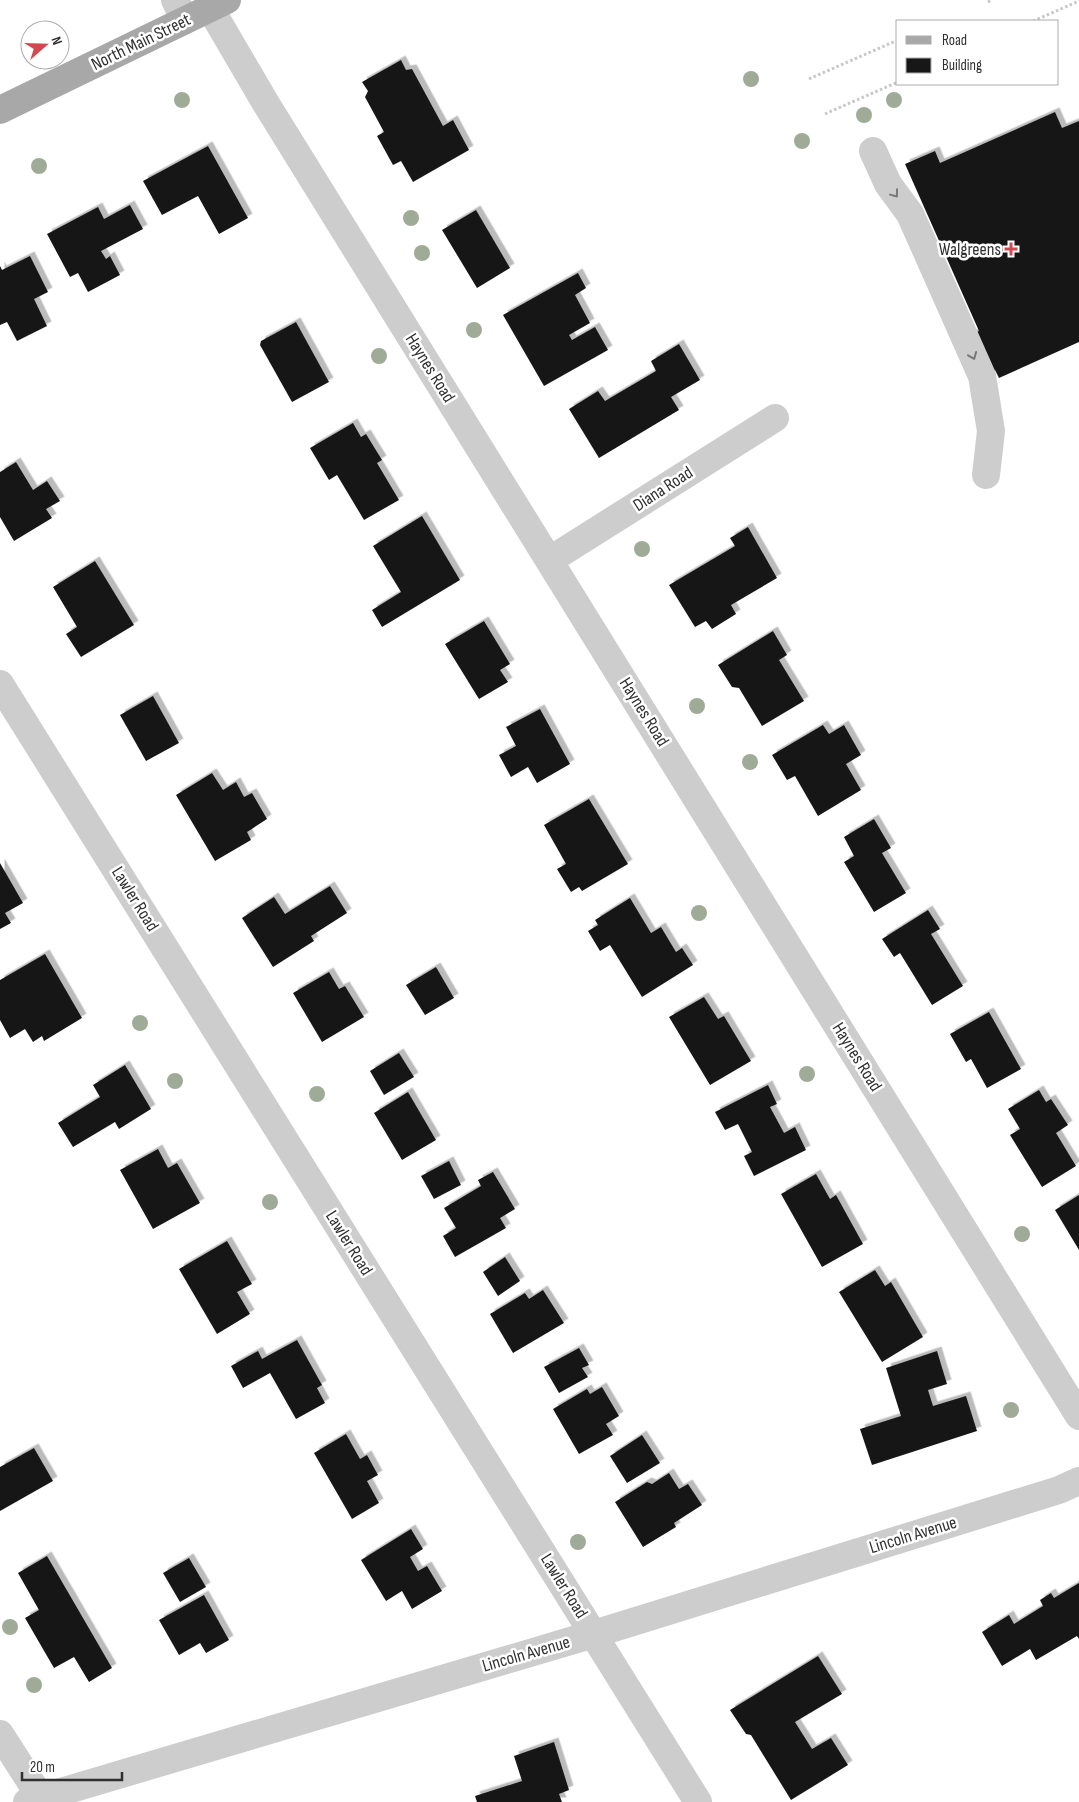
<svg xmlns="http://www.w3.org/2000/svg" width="1079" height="1802" font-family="'Sofia Sans Condensed',sans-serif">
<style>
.building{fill:#171717;filter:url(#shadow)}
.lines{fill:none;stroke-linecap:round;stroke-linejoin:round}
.path{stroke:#c7c7c7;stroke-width:3;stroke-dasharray:2.5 2.5;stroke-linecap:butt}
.minor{stroke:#cdcdcd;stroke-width:28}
.major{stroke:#a8a8a8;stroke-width:28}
.tree{fill:#a0ab97}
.oneway{stroke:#777}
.poi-dot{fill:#d04950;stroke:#fff;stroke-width:2}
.labels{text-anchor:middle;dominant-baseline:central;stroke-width:5;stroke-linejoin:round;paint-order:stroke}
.street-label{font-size:18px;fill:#303030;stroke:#fff}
.poi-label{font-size:18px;fill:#303030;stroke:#fff;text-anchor:end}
</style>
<defs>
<filter id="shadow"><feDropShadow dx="4.5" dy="-4.5" stdDeviation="0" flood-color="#0004"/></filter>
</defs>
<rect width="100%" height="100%" fill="#fff"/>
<g class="building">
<path d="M401 60 406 70 412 69 443 126 453 120 469 150 413 182 401 161 393 165 377 136 384 132 365 97 368 91 362 82Z"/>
<path d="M1055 112 1062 128 1079 121V342L999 378 995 370 970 382 953 343 979 331 905 164 935 151 940 163Z"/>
<path d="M208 146 248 218 219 234 198 196 162 215 143 181Z"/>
<path d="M130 205 143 229 101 251 106 259 110 256 120 275 88 292 78 273 70 277 47 234 98 207 104 219Z"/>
<path d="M476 210 510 268 477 288 442 230Z"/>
<path d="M30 256 48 292 34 299 47 326 17 341 7 322 0 325V266L2 270Z"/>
<path d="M578 273 586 288 575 295 590 323 569 335 572 340 595 327 608 350 544 386 503 315Z"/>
<path d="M296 322 329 382 292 402 260 345 261 341Z"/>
<path d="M679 344 700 380 671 397 679 410 599 458 569 409 598 391 605 401 656 371 651 361Z"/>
<path d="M353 423 361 437 366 434 382 460 377 463 399 500 364 520 337 475 329 480 310 448Z"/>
<path d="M16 462 33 490 47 481 60 501 46 509 52 518 14 541 0 517V472Z"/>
<path d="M422 516 460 580 382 627 372 610 401 592 373 546Z"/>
<path d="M748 527 777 578 731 605 736 614 712 629 706 621 695 627 669 585 735 546 730 538Z"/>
<path d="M95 561 134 625 81 657 66 634 77 627 53 587Z"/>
<path d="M484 621 510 664 500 670 508 682 479 699 445 644Z"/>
<path d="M773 631 787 655 779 660 804 701 762 726 739 688 732 687 718 665Z"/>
<path d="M153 696 179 743 146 761 120 715Z"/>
<path d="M540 709 570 764 537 783 528 767 511 777 499 755 516 746 506 727Z"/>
<path d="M823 725 829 734 844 725 861 755 846 764 861 790 818 816 795 776 787 780 772 755Z"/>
<path d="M212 773 223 790 236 782 244 797 252 793 267 819 247 832 251 840 215 861 176 795Z"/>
<path d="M589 799 628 864 582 891 579 887 571 892 557 869 566 864 544 825Z"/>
<path d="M874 819 891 848 882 853 906 893 874 912 844 862 854 856 844 837Z"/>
<path d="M0 863 23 903 5 913 11 923 0 929Z"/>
<path d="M330 886 347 913 311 936 314 941 273 967 242 918 274 897 285 914Z"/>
<path d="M630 898 651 933 661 927 676 952 682 948 693 965 642 997 610 945 600 951 588 931 598 925 595 920Z"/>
<path d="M928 910 940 929 931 934 963 986 932 1005 900 953 894 957 882 939Z"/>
<path d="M45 954 82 1018 44 1041 42 1036 33 1042 25 1029 10 1038 0 1020V980Z"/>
<path d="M436 967 454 998 425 1015 406 985Z"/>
<path d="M329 972 339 989 345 986 364 1017 322 1042 293 993Z"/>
<path d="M704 997 718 1019 724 1016 751 1061 710 1085 669 1017Z"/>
<path d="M989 1012 1021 1069 987 1088 971 1059 966 1062 950 1034Z"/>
<path d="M399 1053 414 1077 384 1095 370 1071Z"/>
<path d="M125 1065 151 1109 119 1129 115 1122 73 1147 58 1123 100 1097 93 1085Z"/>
<path d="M768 1085 777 1104 770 1107 784 1133 795 1127 806 1150 754 1176 744 1156 752 1152 738 1124 725 1130 715 1112Z"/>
<path d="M1039 1090 1046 1102 1051 1099 1068 1125 1056 1133 1076 1166 1042 1187 1010 1135 1020 1129 1008 1109Z"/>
<path d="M408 1092 436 1140 402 1160 374 1113Z"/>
<path d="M158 1149 168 1168 177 1163 200 1203 153 1229 120 1170Z"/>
<path d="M449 1161 461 1185 434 1199 421 1176Z"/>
<path d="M493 1172 515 1209 500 1218 506 1228 455 1257 443 1236 456 1228 444 1208 481 1186 478 1180Z"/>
<path d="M816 1174 830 1199 836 1195 863 1244 822 1267 781 1194Z"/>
<path d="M1079 1195V1250L1055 1210Z"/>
<path d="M227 1241 252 1284 237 1292 250 1314 217 1334 179 1269Z"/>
<path d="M505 1257 520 1281 498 1296 483 1272Z"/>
<path d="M875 1270 885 1286 891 1282 923 1337 882 1362 839 1292Z"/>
<path d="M543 1290 564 1323 513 1353 490 1314 525 1293 529 1299Z"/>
<path d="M297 1340 322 1385 317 1388 325 1403 296 1419 270 1373 243 1388 231 1366 258 1351 262 1359Z"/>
<path d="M579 1348 589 1365 582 1368 588 1377 559 1393 544 1367Z"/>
<path d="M937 1351 947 1384 928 1390 933 1406 966 1396 977 1431 872 1465 860 1429 901 1416 886 1368Z"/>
<path d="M602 1387 619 1416 606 1424 613 1435 579 1454 553 1409 587 1389 590 1394Z"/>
<path d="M346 1434 360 1459 367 1455 378 1475 367 1481 379 1503 352 1519 314 1453Z"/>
<path d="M642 1435 660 1463 627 1483 610 1456Z"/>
<path d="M34 1448 53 1481 0 1511V1467Z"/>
<path d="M669 1473 679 1489 688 1484 702 1505 674 1523 676 1527 643 1547 615 1502 647 1482 652 1484Z"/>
<path d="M411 1529 423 1549 410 1557 418 1571 427 1566 442 1591 412 1609 402 1591 386 1601 361 1560Z"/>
<path d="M47 1556 112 1668 89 1682 74 1657 54 1668 25 1618 39 1610 18 1573Z"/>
<path d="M189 1558 206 1587 180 1602 163 1573Z"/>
<path d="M1079 1583V1639L1077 1636 1036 1660 1030 1649 1002 1666 982 1632 1009 1615 1014 1624 1043 1606 1040 1600 1051 1593 1054 1598Z"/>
<path d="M204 1595 229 1640 206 1653 200 1643 179 1655 159 1620Z"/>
<path d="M818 1656 842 1694 795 1722 812 1749 831 1738 848 1765 791 1800 751 1735 746 1734 730 1710Z"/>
<path d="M554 1742 569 1790 559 1794 562 1802H477L475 1796 522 1781 514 1756Z"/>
</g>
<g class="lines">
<g class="path">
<path d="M988 2 992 0"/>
<path d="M1033 21 1079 1"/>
<path d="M809 79 898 40"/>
<path d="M825 114 898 82"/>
</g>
<g class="minor">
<path d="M175 0 185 20"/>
<path d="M210 8 265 102 1079 1416"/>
<path d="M873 151 888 184 910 214 982 376 991 431 986 475"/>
<path d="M550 560 775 418"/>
<path d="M0 684 698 1802"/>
<path d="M0 1734 41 1798"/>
<path d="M27 1802 594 1634 1059 1490 1079 1481"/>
</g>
<path class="major" d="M0 110 227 0"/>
</g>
<g class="tree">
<circle cx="751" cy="79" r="8"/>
<circle cx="182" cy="100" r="8"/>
<circle cx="894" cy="100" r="8"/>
<circle cx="864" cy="115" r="8"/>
<circle cx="802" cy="141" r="8"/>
<circle cx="39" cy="166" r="8"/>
<circle cx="411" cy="218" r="8"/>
<circle cx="422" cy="253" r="8"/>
<circle cx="474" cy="330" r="8"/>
<circle cx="379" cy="356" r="8"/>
<circle cx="642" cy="549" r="8"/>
<circle cx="697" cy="706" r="8"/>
<circle cx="750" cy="762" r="8"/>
<circle cx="699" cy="913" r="8"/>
<circle cx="140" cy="1023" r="8"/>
<circle cx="807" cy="1074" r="8"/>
<circle cx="175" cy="1081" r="8"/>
<circle cx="317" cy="1094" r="8"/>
<circle cx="270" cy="1202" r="8"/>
<circle cx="1022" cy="1234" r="8"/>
<circle cx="1011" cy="1410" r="8"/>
<circle cx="578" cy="1542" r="8"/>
<circle cx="10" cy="1627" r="8"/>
<circle cx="34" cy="1685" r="8"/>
</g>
<defs><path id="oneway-chevron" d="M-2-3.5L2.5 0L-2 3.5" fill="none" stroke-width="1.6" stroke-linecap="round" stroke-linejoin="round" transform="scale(1.25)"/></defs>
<g class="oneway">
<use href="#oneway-chevron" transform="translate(895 194) rotate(53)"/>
<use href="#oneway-chevron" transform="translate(973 356) rotate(68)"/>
</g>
<path class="poi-dot" d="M1008.5 241.5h5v5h5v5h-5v5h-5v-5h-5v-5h5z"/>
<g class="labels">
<g class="street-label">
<text transform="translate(141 42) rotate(-26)">North Main Street</text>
<text transform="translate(430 368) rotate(58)">Haynes Road</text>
<text transform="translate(663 489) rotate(-33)">Diana Road</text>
<text transform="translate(644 712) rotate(58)">Haynes Road</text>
<text transform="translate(135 899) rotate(58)">Lawler Road</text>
<text transform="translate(857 1057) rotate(58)">Haynes Road</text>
<text transform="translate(349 1243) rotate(58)">Lawler Road</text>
<text transform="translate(913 1535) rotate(-17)">Lincoln Avenue</text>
<text transform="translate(564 1586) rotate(58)">Lawler Road</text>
<text transform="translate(526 1654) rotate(-16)">Lincoln Avenue</text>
</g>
<g class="poi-label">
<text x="1001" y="249">Walgreens</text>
</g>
</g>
<rect x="896" y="20" width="162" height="65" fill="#ffffff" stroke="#acacac"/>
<rect x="906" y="36" width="25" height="8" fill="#a8a8a8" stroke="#acacac"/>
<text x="942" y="45" font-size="15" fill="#303030">Road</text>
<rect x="906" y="58" width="25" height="15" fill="#171717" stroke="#acacac"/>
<text x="942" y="70" font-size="15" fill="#303030">Building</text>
<g transform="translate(45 45) rotate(70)"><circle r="24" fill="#ffffff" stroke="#acacac"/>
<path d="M0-4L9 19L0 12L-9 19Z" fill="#d04950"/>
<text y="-8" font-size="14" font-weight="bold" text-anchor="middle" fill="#303030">N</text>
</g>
<path d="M22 1772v8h100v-8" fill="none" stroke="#303030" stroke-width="2.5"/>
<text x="30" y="1772" font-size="15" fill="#303030" stroke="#ffffff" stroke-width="4" paint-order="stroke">20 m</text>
</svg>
